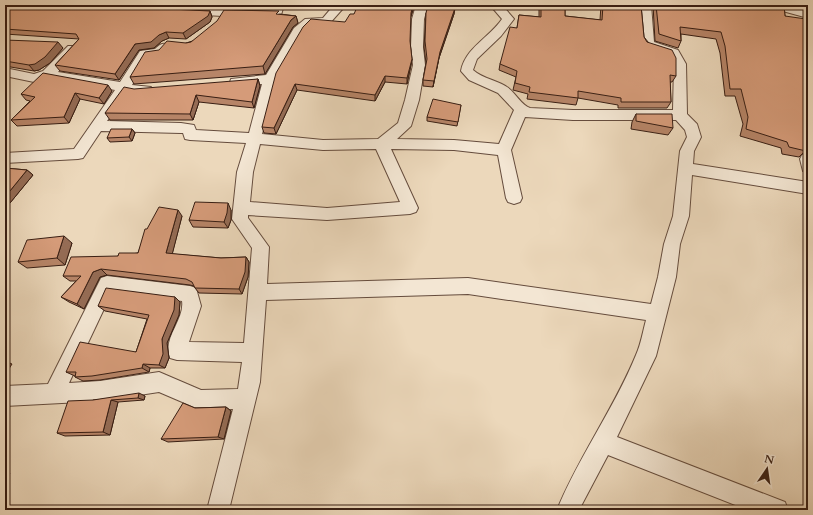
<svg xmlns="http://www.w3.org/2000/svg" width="813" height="515" font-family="Cardo,serif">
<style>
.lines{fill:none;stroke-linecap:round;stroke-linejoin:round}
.minor-casing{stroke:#654c3d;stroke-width:2}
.minor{fill:#f3e6d3;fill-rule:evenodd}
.wall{fill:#b78568;stroke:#381e13}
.shaded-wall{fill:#956c55;stroke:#381e13}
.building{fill:#d59b79;stroke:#381e13}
</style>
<rect width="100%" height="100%" fill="#ecd8bb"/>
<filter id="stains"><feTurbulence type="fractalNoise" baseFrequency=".005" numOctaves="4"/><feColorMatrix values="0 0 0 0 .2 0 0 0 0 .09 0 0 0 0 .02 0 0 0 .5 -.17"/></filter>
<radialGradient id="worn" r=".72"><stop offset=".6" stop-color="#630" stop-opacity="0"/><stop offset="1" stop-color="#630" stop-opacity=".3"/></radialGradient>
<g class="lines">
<g class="minor-casing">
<g id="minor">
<path d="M272 5H284L281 15H253L251 13 253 11 272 10Z"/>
<path d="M334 5H346L330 23 312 24 303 32 276 79 262 134 323 140 378 139 398 123 405 100 413 65 411 47 412 19 416 5H428L424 19 423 47 425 65 419 100 411 126 397 139 454 140 499 144 514 110 498 93 469 80 461 71C465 48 490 37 502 19L490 5H502L514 19 501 36 477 59 473 70C483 79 497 80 507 87 516 93 521 105 530 108L573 110H673L674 64 669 56 644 47 642 44 639 5H651L654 42 678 50 686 64 687 114 697 124 701 137 694 151 693 164 808 182V194L692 175 689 216 680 244 676 277 656 356 617 437 785 502 788 510H748L608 455 579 510H557C579 456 614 409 636 355 641 344 643 331 646 320L468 294 266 300 260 382 229 510H207L233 409 201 410 159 392 100 401 5 406V386L48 384 101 278 107 276 190 286 196 288 201 306 189 342 244 343 252 248 232 219 237 172 246 143 190 140 185 139 183 133H181L101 131 83 158 78 159 5 163V153L74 149 115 90 48 78 34 82 5 76V68L34 74 43 71 68 46H76L78 49 58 72 120 82 140 51 155 49C160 44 162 43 168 44L170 47 163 56 148 58 132 85 151 87 153 90 151 93 138 94 127 92 107 121 181 123 194 125 196 130 249 133 262 84 236 86 231 85 230 82 231 79 266 75 294 28 305 19 323 18ZM525 117 573 120H676L685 130 687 137 680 151 673 216 664 244 658 277 651 304 468 278 267 284 269 247 248 218V215L327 220 410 214 416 212 418 208 391 149 454 150 498 155 506 198 508 202 514 204 520 202 522 198 511 150ZM260 144 323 150 376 149 400 202 327 208 250 202 253 172ZM112 292 182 301C185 320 162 338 170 358L177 360 242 362 238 389 201 390 159 372 100 381 69 383Z"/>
<path d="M766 5H785L808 11V18L768 7Z"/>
<path d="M189 9 223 10 227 11 229 13 227 15 223 16 185 14 183 12 185 10Z"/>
<path d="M807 154H808V173L803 171 800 159 802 155Z"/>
</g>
</g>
<use href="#minor" class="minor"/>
</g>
<g class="wall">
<path d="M5 5 109 6 210 11 212 17 210 22 186 39 169 38 162 41 154 48 139 50 119 80 60 71 55 65 79 39 5 34Z"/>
<path d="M130 5H271L270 8H223Z"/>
<path d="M539 5H565V16L600 20 601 5H641L644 37 676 76 672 82H670L671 102 667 108H618V105L578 98 576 105 527 99 528 94 513 90 516 77 499 70 500 64 517 28 519 15 539 17Z"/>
<path d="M653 5H784L785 16 808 29V153H803L799 157 782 154 781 148 740 136 743 124 735 96H725L720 53 716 39 681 34V41L678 48 655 41Z"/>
<path d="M455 8 454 14 439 58 433 87 423 86V80L426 63 424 47 426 13Z"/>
<path d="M413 10 410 19V42L412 59 411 65 407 84 385 82 375 101 297 90 276 134 264 133 262 127 345 22 354 14Z"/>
<path d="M280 14 296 16 298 23 293 27 265 74 134 84 130 77 186 43Z"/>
<path d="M5 40 63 48 50 63 39 70 34 71 5 66Z"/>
<path d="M258 79 260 86 254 108 199 102 193 120H110L105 113Z"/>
<path d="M112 91 104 104 80 99 69 123 17 126 11 120 30 101 26 100 21 94Z"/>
<path d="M461 105 457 126 427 121V117Z"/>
<path d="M636 114 673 128 668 135 631 129 632 122Z"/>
<path d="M132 129 135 133 132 141 110 142 107 138Z"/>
<path d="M5 168 27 170 33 175 10 203H5Z"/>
<path d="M231 210V220L228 228 193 227 189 220Z"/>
<path d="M182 216 172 254 221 258 246 257 249 262 248 277 242 294 199 293 195 288 194 286 190 285 107 275 100 277 84 309 69 302 61 297 76 281H70L63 276 118 256 138 253 147 229Z"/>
<path d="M72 243 65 265 27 268 18 262Z"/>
<path d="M175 297 180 302 179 315 167 343 169 358 165 368H150L149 372 100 380 83 381 75 377V376L66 372 136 352 147 319 105 311 98 306Z"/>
<path d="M145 396 144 400 118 402 110 435 65 436 57 433 93 400Z"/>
<path d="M226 407 231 411 224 439 168 442 161 439 195 408Z"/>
</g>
<g class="shaded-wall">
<path d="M413 5V10L410 19 411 13Z"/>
<path d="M455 8 454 14 439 58 433 87 434 81 440 52Z"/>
<path d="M210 11 212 17 210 22 186 39 183 33Z"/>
<path d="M296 16 298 23 293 27 265 74 263 66 291 20Z"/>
<path d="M166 32 169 38 162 41 154 48 139 50 119 80 115 74 135 44Z"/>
<path d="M58 42 63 48 50 63 39 70 34 71 29 65Z"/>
<path d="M412 59 411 65 407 84V78Z"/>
<path d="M385 76V82L375 101V95Z"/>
<path d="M258 79 260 86 254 108 252 102Z"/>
<path d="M295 84 297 90 276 134 274 128Z"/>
<path d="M108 85 112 91 104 104 99 98Z"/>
<path d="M75 93 80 99 69 123 64 117Z"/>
<path d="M196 95 199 102 193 120 190 114Z"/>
<path d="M132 129 135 133 132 141 129 137Z"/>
<path d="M27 170 33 175 10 203 5 199V197Z"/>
<path d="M228 203 231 210V220L228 228 224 222Z"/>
<path d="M178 210 182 216 171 259 166 253Z"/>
<path d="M64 236 72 243 65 265 57 258Z"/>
<path d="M246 257 249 262 248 277 242 294 239 289Z"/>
<path d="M101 269 107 275 100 277 84 309 77 304 93 272Z"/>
<path d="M175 297 180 302 179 315 167 343 169 358 165 368 159 365 162 339Z"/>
<path d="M5 361 12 364 5 375Z"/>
<path d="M143 364 150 368 149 372 142 368Z"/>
<path d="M139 393 145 396 144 400 138 398Z"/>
<path d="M111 400 118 402 110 435 103 432Z"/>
<path d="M226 407 231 411 224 439 218 437Z"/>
<path d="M5 471 10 473 5 480Z"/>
</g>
<g class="building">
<path d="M5 5H107L109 6 210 11 208 16 183 33 166 32 159 35 151 42 135 44 115 74 55 65 79 39 76 34 5 29Z"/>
<path d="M358 5H413L411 13 410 41 412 59 407 78 385 76 375 95 295 84 274 128 262 127 276 73 303 27 311 19 345 22 350 14H354Z"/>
<path d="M428 5 455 8 440 52 434 81 423 80 427 59 425 41 426 13Z"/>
<path d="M541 5H565V16L602 20 603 5H641L644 37 647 42 672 50 676 58V76L670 75 671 102H621V98L578 91V98L529 92 530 87 515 83 517 71 500 64 510 27 517 28 519 15 541 17Z"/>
<path d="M656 5H784L785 16 806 19 808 29V148L806 151 789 147 787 142 746 129 748 117 741 89H730L725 46 721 32 680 27 681 41 659 34Z"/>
<path d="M224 10 279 11 276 14 296 16 291 20 263 66 130 77 145 52 159 50 167 41 186 43 191 42 217 21Z"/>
<path d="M5 40 58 42 45 57 35 64 29 65 5 61Z"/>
<path d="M43 73 108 85 99 98 75 93 64 117 11 120 35 97 21 94Z"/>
<path d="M258 79 252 102 196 95 190 114 105 113 124 87 134 89Z"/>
<path d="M433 99 461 105 458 122 427 117Z"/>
<path d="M636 114H672L673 128 636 121Z"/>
<path d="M111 129H132L129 137 107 138Z"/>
<path d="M5 168 27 170 5 197Z"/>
<path d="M195 202 228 203 227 213 224 222 189 220Z"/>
<path d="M159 207 178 210 166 253 221 258 246 257 245 272 239 289 195 288 192 282 186 279 101 269 93 272 77 304 61 297 81 276H63L71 257 118 256 119 253H138L145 229H147Z"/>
<path d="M64 236 57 258 18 262 27 240Z"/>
<path d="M106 288 175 297 174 310 162 339 163 354 159 365 143 364 142 368 92 376 75 377 76 372H66L80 342 136 352 149 315 98 306Z"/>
<path d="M139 393 138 398 111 400 103 432 57 433 68 401 93 400Z"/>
<path d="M183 403 195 408 226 407 218 437 161 439Z"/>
</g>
<rect width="813" height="515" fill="none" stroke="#ecd8bb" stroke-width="20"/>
<rect x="6" y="6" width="801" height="503" fill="none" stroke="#381e13" stroke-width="2"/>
<rect x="10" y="10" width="793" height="495" fill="none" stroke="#381e13"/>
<g transform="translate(767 469) rotate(13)" stroke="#f3e6d3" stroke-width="3" paint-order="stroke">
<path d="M0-3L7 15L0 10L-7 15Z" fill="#381e13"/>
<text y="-6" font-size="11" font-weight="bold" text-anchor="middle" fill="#381e13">N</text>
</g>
<rect width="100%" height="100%" filter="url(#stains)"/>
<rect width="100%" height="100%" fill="url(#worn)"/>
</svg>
